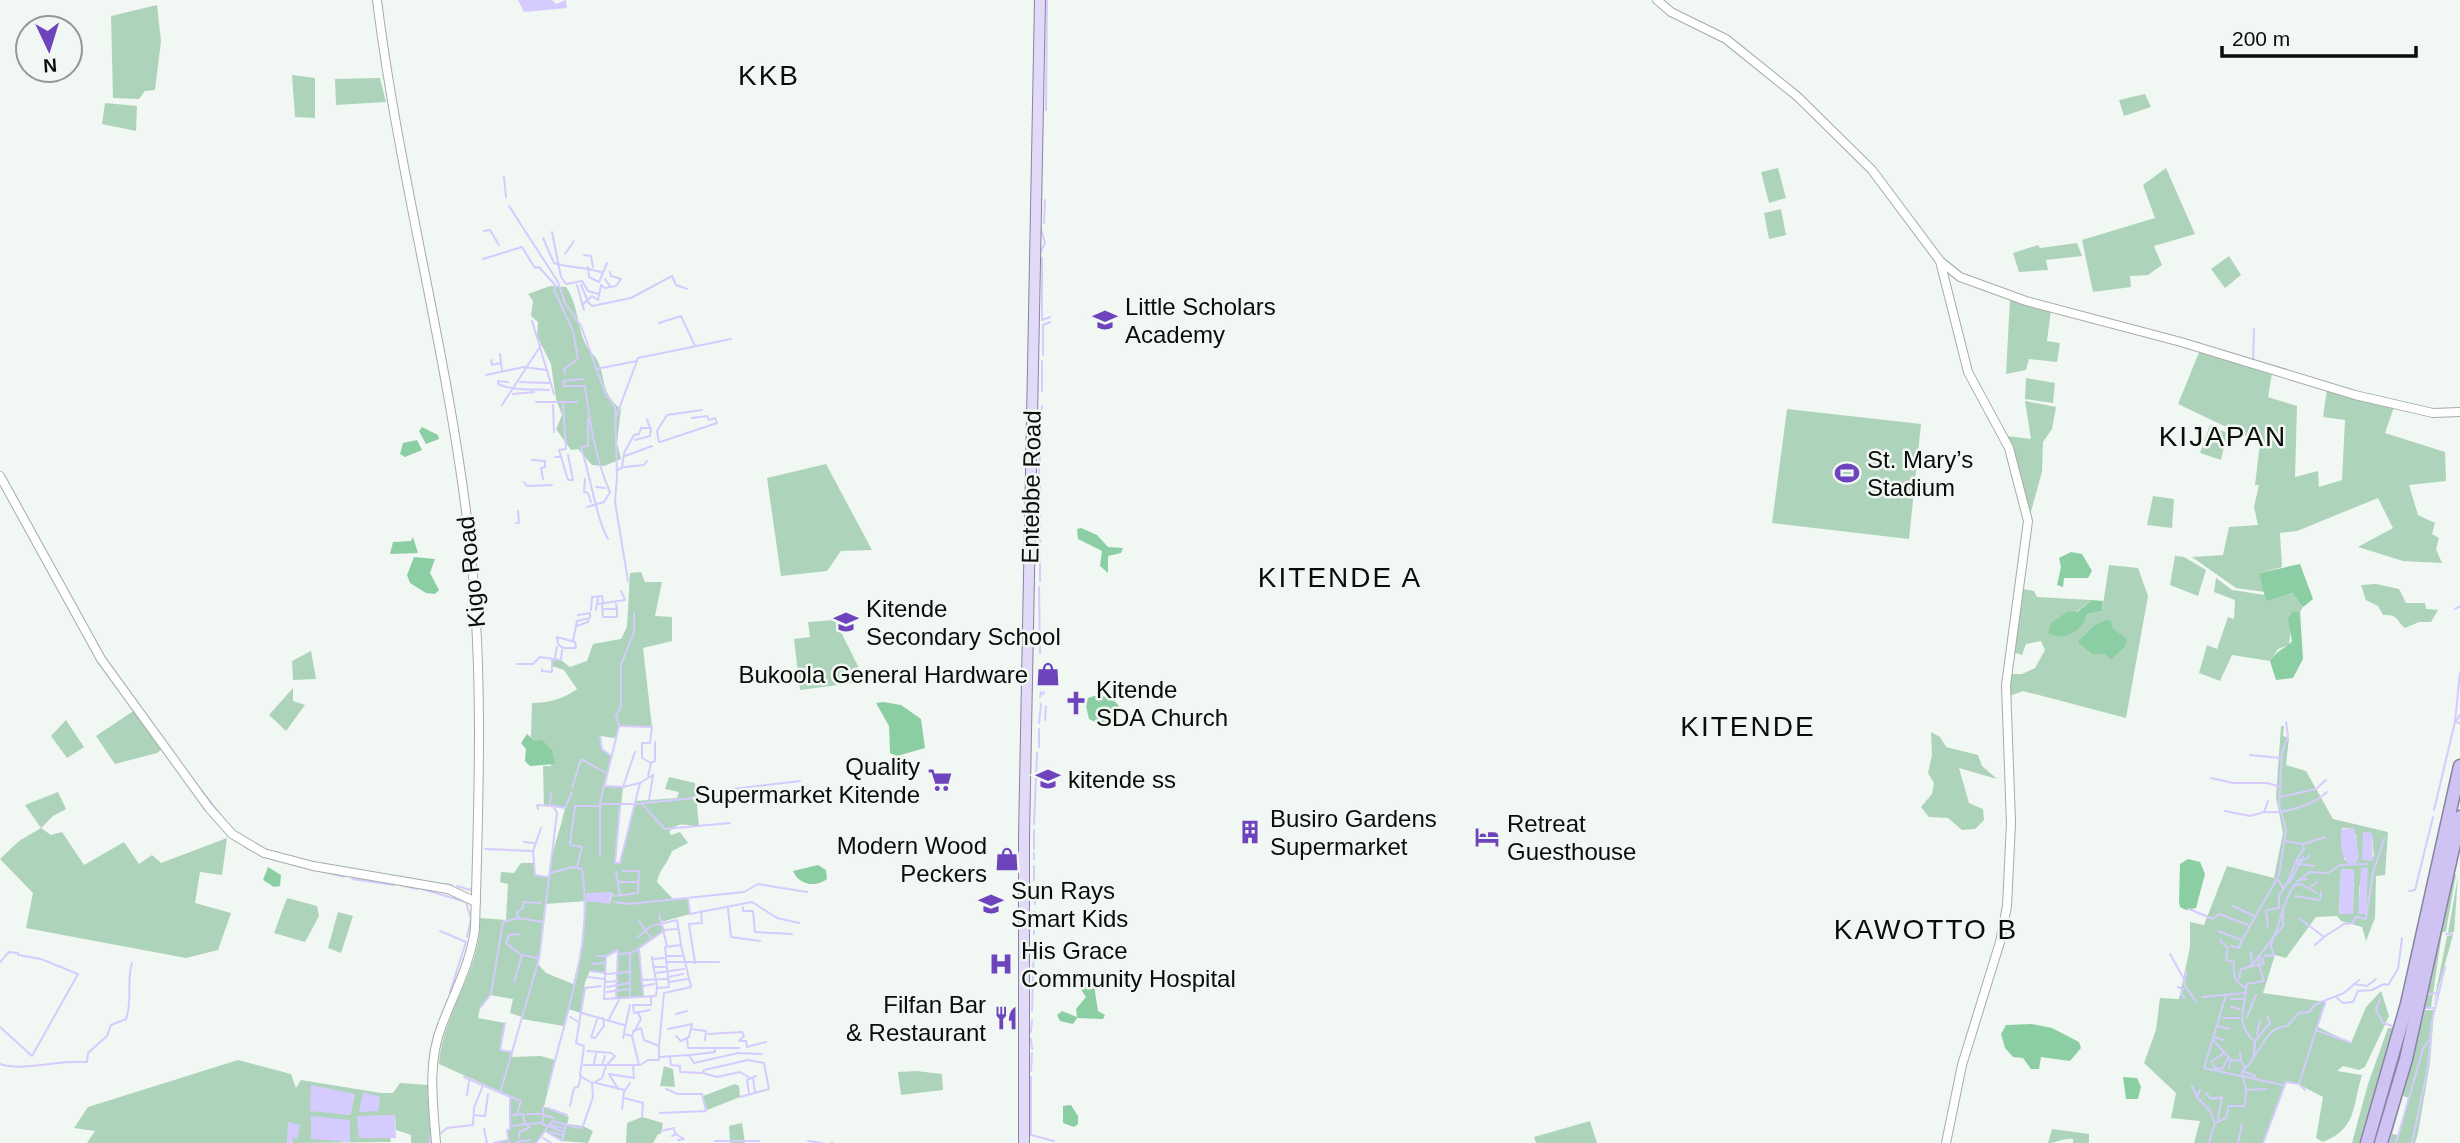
<svg xmlns="http://www.w3.org/2000/svg" width="2460" height="1143" font-family="Helvetica,sans-serif">
<style>
.green{fill:#add4ba;fill-rule:evenodd}
.forest{fill:#8ccea3}
.water{fill:#d6cbff}
.lines{fill:none;stroke-linecap:round;stroke-linejoin:round}
.stream{stroke:#d6cbff;stroke-width:2}
.tertiary-casing{stroke:#a6ada8;stroke-width:10}
.primary-casing{stroke:#8a83a1;stroke-width:12}
.motorway-casing{stroke:#8a83a1;stroke-width:15}
.tertiary{stroke:#fff;stroke-width:8}
.primary{stroke:#e2dbf7;stroke-width:10}
.motorway{stroke:#cec3f2;stroke-width:12}
.labels{text-anchor:middle;dominant-baseline:central;stroke-width:5;stroke-linejoin:round;paint-order:stroke}
.poi-label{font-size:24px;fill:#0b0d0b;stroke:#f1f7f3;text-anchor:start}
.street-label{font-size:24px;fill:#0b0d0b;stroke:#f1f7f3}
.quarter-label{font-size:28px;letter-spacing:2px;fill:#0b0d0b;stroke:#f1f7f3}
</style>
<rect width="100%" height="100%" fill="#f1f7f3"/>
<g class="green">
<path d="M157 5 161 41 155 90 145 91 139 99 113 98 111 16Z"/>
<path d="M292 75 315 78V118L295 117Z"/>
<path d="M380 78 386 102 336 105 335 79Z"/>
<path d="M2145 94 2151 107 2124 116 2119 100Z"/>
<path d="M105 103 137 106 136 131 102 124Z"/>
<path d="M1778 168 1786 198 1769 203 1761 172Z"/>
<path d="M2166 168 2195 234 2154 246 2162 265 2148 275 2130 276 2131 287 2093 292 2082 240 2155 218 2143 185Z"/>
<path d="M1781 209 1786 235 1769 239 1764 213Z"/>
<path d="M2077 243 2082 256 2046 260 2048 270 2019 272 2013 253 2038 245 2040 248Z"/>
<path d="M2229 256 2241 275 2225 288 2211 269Z"/>
<path d="M550 286 566 287C578 304 577 325 585 343 588 350 595 355 598 362 607 382 600 392 621 409L617 443 621 459 604 466 592 465 578 449 571 450 556 429 562 415 556 399 551 364 537 336 538 322 531 316 533 301 528 294Z"/>
<path d="M2010 299 2051 310 2047 341 2060 343 2057 362 2029 359 2026 370 2006 374Z"/>
<path d="M2200 350 2272 373 2268 397 2297 406 2295 477 2318 471 2319 487 2342 480 2345 420 2323 417 2327 389 2394 407 2385 433 2445 452 2446 481 2409 485 2418 515 2435 523 2432 534 2439 538 2436 549 2442 563 2403 561 2358 547 2393 528 2378 498 2297 531 2280 533 2282 567 2259 573 2265 592 2236 588 2192 557 2223 555 2229 527 2258 525 2254 507 2259 485H2255L2260 443 2178 404Z"/>
<path d="M2026 378 2055 383 2053 403 2025 399Z"/>
<path d="M2025 401 2056 407 2052 429 2043 442 2042 472 2030 515 2007 436 2031 439Z"/>
<path d="M1787 409 1921 424 1909 539 1772 523Z"/>
<path d="M2210 425 2227 433 2221 460 2200 453Z"/>
<path d="M826 464 872 550 841 551 827 571 781 576 767 478Z"/>
<path d="M2153 496 2174 499 2172 528 2147 525Z"/>
<path d="M2175 556 2184 557 2206 570 2198 596 2170 585Z"/>
<path d="M2109 565 2138 568 2148 596 2126 718 2023 691 2007 697 2009 674H2022L2035 668 2045 650 2041 641 2026 644 2022 655 2012 652 2023 589 2034 591 2037 597 2092 600 2076 612 2086 619 2088 614 2102 611ZM2101 624 2105 654H2092L2077 642 2093 626Z"/>
<path d="M641 572 645 582H662L655 616 672 617V641L643 648 652 727 619 726 615 738 600 736 602 749 612 757 605 786 623 787 615 862 620 863 636 801 677 798 679 792 665 789 669 777 695 783 699 827C686 826 681 820 669 832L671 835 680 832 688 843 672 851C668 863 659 870 657 882L673 899 688 898 690 914 661 922 665 930 639 948 644 997 616 999 618 950 606 956V973L590 971 585 982 581 1013 568 1009 564 1026 522 1019V1017L510 1013 513 999 490 995 480 1008 478 1018 505 1023 500 1050 513 1052 512 1057 541 1056 555 1060 544 1107 569 1117 567 1124 583 1126 593 1131 588 1143 562 1141 546 1131 536 1143H494L508 1140 507 1130 510 1129V1096L439 1064C442 1013 482 970 480 918L506 920 508 884 500 882 501 872 514 873 521 863H534L535 875 548 877C551 852 560 832 565 808L544 806 543 766H551V756L531 737 532 703C549 703 563 699 577 689L564 670 552 666V659L561 660 570 667 587 661 593 644 621 639 627 627 630 573ZM586 893H613L610 903 586 901ZM586 901 583 944 573 984 546 973 538 964 545 904Z"/>
<path d="M2216 578 2232 590 2265 595 2266 600 2294 593 2303 607 2300 612 2293 611 2289 645 2278 649 2270 661 2232 655 2220 681 2199 673 2207 645 2217 649 2228 617 2234 619 2235 600 2214 592Z"/>
<path d="M2376 584 2399 589 2406 603H2425L2426 609 2438 610 2431 622H2419L2405 628C2396 620 2398 614 2383 615L2378 606 2366 600 2361 585Z"/>
<path d="M835 620 858 666 860 682 800 690 794 639 810 637 808 622Z"/>
<path d="M311 651 316 679 293 680 292 661Z"/>
<path d="M293 688V701L305 705 286 731 269 715Z"/>
<path d="M135 710 162 749 157 753 115 764 96 736Z"/>
<path d="M66 720 84 747 67 758 51 736Z"/>
<path d="M2281 726H2284L2283 736 2289 738 2286 765 2306 771 2333 819 2388 832 2385 875 2376 876 2375 918 2366 941 2362 927 2341 921 2337 916 2316 917 2286 958 2275 955 2263 993 2326 1002 2318 1027 2351 1043 2366 1007 2381 991 2389 1016 2365 1067 2359 1070 2343 1066 2337 1071 2362 1075C2352 1108 2357 1128 2323 1142L2316 1138 2323 1097 2298 1084 2286 1082 2263 1143H2194L2200 1121 2171 1118 2176 1093 2144 1063 2156 1030 2160 998 2179 999 2190 947V922L2204 925 2227 866 2274 878 2283 833 2276 797ZM2342 828H2349L2356 835 2357 854 2344 860ZM2363 833 2372 834 2374 857 2363 848ZM2367 868 2366 914H2359V888ZM2341 869 2354 870 2353 914 2339 913Z"/>
<path d="M1931 732 1940 737 1946 747 1978 755 1982 766 1997 779 1959 768 1969 803 1983 809 1984 820 1975 829 1962 830 1948 818 1929 817 1921 807 1932 794 1934 783 1928 773 1932 755Z"/>
<path d="M58 792 66 809 53 816 41 828 51 835 62 832 84 865 124 842 139 864 152 855 161 863 227 838 222 875 200 872 195 903 231 913 218 950 186 958 26 928 33 893 0 859 19 841 41 828 25 805Z"/>
<path d="M2453 874 2456 875 2446 931 2442 933 2431 1007H2425Z"/>
<path d="M2458 876 2454 932 2448 933Z"/>
<path d="M287 898 317 906 319 916 305 942 274 933Z"/>
<path d="M338 912 353 916 341 953 328 948Z"/>
<path d="M2453 935 2433 1007 2447 936Z"/>
<path d="M2424 1010H2434L2430 1063 2418 1133 2415 1143H2389L2392 1134 2398 1135 2409 1098 2403 1096Z"/>
<path d="M2388 1028H2395L2364 1143H2352L2368 1084Z"/>
<path d="M238 1060 291 1074 296 1088 301 1080 381 1093H393L400 1083 428 1085 432 1143H411V1135L396 1130 395 1115 359 1138H390L391 1142 293 1143 289 1129 287 1143H87L95 1131 74 1128 88 1107ZM355 1094 350 1115 311 1110ZM350 1120 349 1142 311 1138Z"/>
<path d="M664 1066 673 1069 675 1087 660 1086Z"/>
<path d="M916 1071 942 1074 943 1090 901 1095 898 1072Z"/>
<path d="M735 1084 739 1086 740 1097 707 1110 703 1096Z"/>
<path d="M642 1117 663 1123 661 1134H658L653 1143H626L627 1123Z"/>
<path d="M1590 1121 1597 1143H1536L1534 1137Z"/>
<path d="M742 1123 745 1143H730L729 1126Z"/>
<path d="M2052 1129 2089 1134V1143H2073V1139C2063 1138 2058 1143 2048 1143Z"/>
</g>
<g class="forest">
<path d="M422 427 438 435 439 439 426 444 419 431Z"/>
<path d="M417 440 422 450 405 457 400 454 403 443Z"/>
<path d="M1081 528 1097 535 1108 547 1123 548 1121 553 1108 556V573L1100 566 1102 551 1078 539 1077 529Z"/>
<path d="M413 537 418 553 390 554 393 542 411 541Z"/>
<path d="M2071 552 2082 554 2092 571 2088 578H2064L2063 587 2057 585 2061 567 2059 558Z"/>
<path d="M414 557 435 559 430 573 439 590 435 594 426 593 410 583 407 575Z"/>
<path d="M2300 564 2313 599 2303 607 2293 593 2266 601 2259 573Z"/>
<path d="M2092 600 2103 601 2102 611 2088 614C2080 631 2068 642 2048 633L2052 622 2069 611 2077 612Z"/>
<path d="M2293 611 2300 612 2303 659 2293 678 2276 680 2270 661C2279 648 2287 648 2292 641L2288 619Z"/>
<path d="M2106 620 2111 621 2113 629 2127 639 2125 647 2111 659 2105 654H2092L2077 642 2093 626Z"/>
<path d="M1094 696C1107 696 1113 697 1120 708L1114 723 1101 725 1089 719 1086 706 1088 698Z"/>
<path d="M883 702 901 705 921 719 925 748 897 756 890 753 889 726 876 703Z"/>
<path d="M527 734 535 741 542 740 552 750 555 764 530 766 525 761 526 749 521 743Z"/>
<path d="M2188 859 2200 862 2205 874 2196 908 2186 910 2180 907 2179 902 2180 864Z"/>
<path d="M818 865 826 870 827 879C815 888 799 885 793 871Z"/>
<path d="M268 867 281 875 280 886 274 887 263 880Z"/>
<path d="M1083 979 1094 986 1098 1011 1105 1015 1103 1019 1077 1018 1073 1024 1060 1021 1057 1015 1062 1011 1077 1017 1076 1009 1086 997 1078 985Z"/>
<path d="M2032 1024 2052 1028 2079 1042 2081 1048 2070 1061 2041 1057 2039 1069H2031L2023 1058 2013 1057 2005 1048 2001 1034 2006 1025Z"/>
<path d="M2123 1077 2137 1078 2141 1087 2138 1099H2126Z"/>
<path d="M1071 1105 1078 1116V1124L1074 1127 1063 1123V1106Z"/>
</g>
<g class="water">
<path d="M518 0H552L556 4 566 0 567 8 524 12Z"/>
<path d="M2354 828 2359 857 2356 863 2348 864C2341 856 2339 839 2342 829Z"/>
<path d="M2363 832 2372 833 2373 861 2362 860Z"/>
<path d="M2361 868H2368L2366 914H2358Z"/>
<path d="M2341 869 2354 870 2353 914H2339Z"/>
<path d="M613 892 609 904 586 901V893Z"/>
<path d="M311 1085 355 1094 350 1115 310 1111Z"/>
<path d="M363 1092 380 1097 378 1111 359 1112Z"/>
<path d="M395 1115 396 1138H359L357 1116Z"/>
<path d="M311 1116 350 1120V1142L311 1139Z"/>
<path d="M288 1122 300 1125 297 1139 292 1137 293 1143H287Z"/>
</g>
<g class="lines">
<g class="stream">
<path d="M1046 110 1047 0"/>
<path d="M504 177 506 197"/>
<path d="M509 206 558 282 565 303 581 326 606 395 615 407 617 477 615 502 628 581"/>
<path d="M1044 223 1045 200"/>
<path d="M484 231 490 230 499 245"/>
<path d="M552 232 561 277 566 284 582 281 588 291 598 294"/>
<path d="M543 238 554 263C572 269 586 266 603 273"/>
<path d="M1040 253 1045 243 1041 229"/>
<path d="M565 254 574 241"/>
<path d="M584 255 591 256 593 267"/>
<path d="M1042 258V320L1050 317"/>
<path d="M483 259 522 247 535 268 539 267 555 285"/>
<path d="M588 267 589 277 599 282 607 263"/>
<path d="M605 279 610 286"/>
<path d="M577 285 584 310"/>
<path d="M581 285 587 299"/>
<path d="M556 286 554 290 573 331 578 359 564 369 565 373"/>
<path d="M587 301 592 306 631 298 672 276 676 285 687 289"/>
<path d="M582 305 592 296 598 300 601 285 605 288 616 286 621 279 611 276 610 272"/>
<path d="M532 321 554 394"/>
<path d="M659 323 681 316 695 346"/>
<path d="M500 354 502 371"/>
<path d="M1043 355V325L1050 322"/>
<path d="M491 360 492 365 500 363"/>
<path d="M2253 360 2254 329"/>
<path d="M1042 361V391"/>
<path d="M596 369 637 361"/>
<path d="M486 375 524 367 547 370"/>
<path d="M583 379 563 381 564 386H585C590 423 595 458 610 492L604 502 587 507"/>
<path d="M508 382 498 381V384C513 391 532 389 549 390"/>
<path d="M520 382 549 383"/>
<path d="M513 394 534 392"/>
<path d="M536 402H577"/>
<path d="M563 403 566 449 559 450 568 480H573L568 455"/>
<path d="M502 405 541 345"/>
<path d="M553 405 554 432"/>
<path d="M616 417 638 358 731 339"/>
<path d="M588 419V446L581 447C589 471 597 521 608 539"/>
<path d="M647 419 650 428"/>
<path d="M1041 425 1042 406"/>
<path d="M659 442 657 431 667 415 702 410"/>
<path d="M660 442 717 423 715 418 709 420 707 416 692 418"/>
<path d="M625 456 652 446"/>
<path d="M555 457H561"/>
<path d="M532 460 545 461V467L541 468 543 479"/>
<path d="M624 467 644 465 647 461"/>
<path d="M617 470 622 468 624 453 634 435 639 434 641 428H651L650 436 635 440"/>
<path d="M1039 474 1041 433"/>
<path d="M585 479 584 492 588 493 591 502"/>
<path d="M1040 480V497"/>
<path d="M524 482 527 486 552 485"/>
<path d="M596 487 605 488"/>
<path d="M516 523H519L518 511"/>
<path d="M1040 581V504"/>
<path d="M1039 587 1040 653"/>
<path d="M598 604 625 600 621 591"/>
<path d="M602 606 603 617H617V609"/>
<path d="M604 609H617L616 604"/>
<path d="M2455 609 2460 606"/>
<path d="M591 610 592 597 602 596 603 604"/>
<path d="M596 610 598 598"/>
<path d="M577 626 588 622 589 619"/>
<path d="M557 637 575 642 576 648H563L558 644Z"/>
<path d="M573 641 577 621 590 618V613L578 615"/>
<path d="M555 658 557 647"/>
<path d="M517 664H533L540 657 561 660 562 650"/>
<path d="M542 669V671L552 672V660"/>
<path d="M1040 683 1041 671"/>
<path d="M1043 694 1044 692"/>
<path d="M1040 697 1041 692"/>
<path d="M2460 715 2455 722 2460 723"/>
<path d="M1045 720 1046 706"/>
<path d="M1039 723 1041 704"/>
<path d="M620 726 652 727 650 743H642V758L651 763"/>
<path d="M600 736 602 749 610 755"/>
<path d="M1039 747V729"/>
<path d="M635 752 623 787 604 786 600 804H635L723 795 732 789 800 781"/>
<path d="M2250 755 2280 758"/>
<path d="M648 776 651 763 655 761V742"/>
<path d="M2211 778 2233 783H2267L2281 787"/>
<path d="M194 781 198 786"/>
<path d="M604 787 619 726 616 716 621 707V665L634 632V613"/>
<path d="M623 787 640 783 653 775"/>
<path d="M572 788 581 759 606 773"/>
<path d="M201 790 224 819"/>
<path d="M2280 797 2316 789 2326 780"/>
<path d="M649 800 653 775"/>
<path d="M641 803 665 829 730 823"/>
<path d="M550 805 551 793"/>
<path d="M555 806 565 808 572 792"/>
<path d="M600 806V856"/>
<path d="M2434 810 2455 722 2460 672"/>
<path d="M2225 811 2250 816 2264 812 2268 801"/>
<path d="M2264 812C2284 814 2312 806 2327 792"/>
<path d="M1034 824 1037 753"/>
<path d="M541 828 533 851 535 875 547 877"/>
<path d="M1034 830V849"/>
<path d="M2285 841 2303 844 2325 837"/>
<path d="M524 842 534 843"/>
<path d="M245 847 255 852"/>
<path d="M485 849 532 851"/>
<path d="M1034 853V859"/>
<path d="M2295 862 2307 859 2310 855"/>
<path d="M619 863H615L620 806"/>
<path d="M620 863 640 783"/>
<path d="M2295 863 2314 866"/>
<path d="M1034 866V880"/>
<path d="M577 867 582 847 570 845 575 806H599"/>
<path d="M321 871 344 877"/>
<path d="M616 872 620 895"/>
<path d="M406 878H411"/>
<path d="M352 879 394 885"/>
<path d="M2300 879 2310 872 2328 873 2340 865 2367 864"/>
<path d="M2278 880 2283 888"/>
<path d="M619 882H637"/>
<path d="M2289 883 2303 857"/>
<path d="M442 884 452 885"/>
<path d="M400 885 417 889"/>
<path d="M457 886 470 890 473 887"/>
<path d="M2294 886 2301 884 2317 893"/>
<path d="M2311 886 2318 882"/>
<path d="M422 889 466 902 471 919 467 937"/>
<path d="M2409 891 2415 890 2433 817"/>
<path d="M614 896 638 893 639 871H623"/>
<path d="M2295 896 2320 900 2321 892"/>
<path d="M688 899 690 914 752 902 777 918 799 923"/>
<path d="M614 902 629 904 744 892 758 884 807 892"/>
<path d="M1035 904V887"/>
<path d="M2233 906 2254 916"/>
<path d="M743 907V911H753L755 932 792 934"/>
<path d="M728 908 731 937 760 941"/>
<path d="M2189 909 2213 919 2219 914 2248 925"/>
<path d="M659 914 667 946"/>
<path d="M518 918 543 922"/>
<path d="M2299 918 2324 937 2315 945"/>
<path d="M639 921 651 938"/>
<path d="M1034 924V912"/>
<path d="M2268 927 2266 910 2279 908V895C2291 884 2291 864 2304 849L2303 844"/>
<path d="M440 931 466 942 450 992"/>
<path d="M2218 931 2242 940 2239 948 2231 946"/>
<path d="M519 934 509 935 506 943 521 955"/>
<path d="M1034 934V931"/>
<path d="M2446 934H2452"/>
<path d="M2276 935 2283 926V911"/>
<path d="M638 937 651 926 677 920 681 944"/>
<path d="M2324 937 2344 924 2353 923 2356 917 2366 919 2373 872 2384 839"/>
<path d="M2220 940 2228 949 2226 960 2234 962C2233 975 2234 982 2246 988V993"/>
<path d="M2242 940 2279 875 2286 830 2279 805 2282 752 2288 736 2286 722"/>
<path d="M639 948 665 930 677 929"/>
<path d="M630 953 639 949 643 993"/>
<path d="M620 954 630 953V996"/>
<path d="M2170 954 2184 979"/>
<path d="M597 956H606L604 999 656 996 657 988 669 987 665 947 681 945 691 987 664 993 659 1046"/>
<path d="M607 956 618 950 616 998"/>
<path d="M666 956H682"/>
<path d="M652 957 657 987"/>
<path d="M652 959 664 958"/>
<path d="M0 962 9 952 18 953"/>
<path d="M666 962H719"/>
<path d="M695 963 689 924 702 923 701 911"/>
<path d="M592 964 604 963"/>
<path d="M2252 966C2258 955 2270 945 2275 934 2283 915 2284 895 2299 880L2307 879"/>
<path d="M2253 966 2264 964 2262 959 2266 955 2274 956 2271 946 2273 939"/>
<path d="M653 967H665"/>
<path d="M591 971 605 973"/>
<path d="M2186 972 2184 984 2196 1002"/>
<path d="M655 973 684 969"/>
<path d="M607 974 629 972"/>
<path d="M588 977 604 979"/>
<path d="M668 977 683 974"/>
<path d="M2239 979 2241 969 2252 966 2251 952"/>
<path d="M641 980 667 979"/>
<path d="M514 982 522 955 538 958"/>
<path d="M606 982 618 981"/>
<path d="M669 982 688 979"/>
<path d="M2354 984 2367 986 2376 979"/>
<path d="M643 986 654 984"/>
<path d="M607 987 629 983"/>
<path d="M2178 987 2183 989 2181 994 2185 998"/>
<path d="M2246 988 2247 984 2264 981 2259 965 2260 955"/>
<path d="M607 992 629 989"/>
<path d="M2428 994 2437 993"/>
<path d="M2226 995 2204 1068 2283 1085"/>
<path d="M2202 997 2246 993C2242 1014 2237 1025 2255 1042L2254 1056"/>
<path d="M2336 997 2343 1003 2353 1002 2358 991 2372 990 2384 984 2388 985 2398 969 2402 938"/>
<path d="M2231 999H2243"/>
<path d="M2380 999 2376 1010 2383 1023 2396 1027"/>
<path d="M2231 1007 2240 1009"/>
<path d="M480 1008 491 994 503 922 518 918 517 912 523 908 524 902 541 903"/>
<path d="M650 1010 634 1013 633 1005H651V996"/>
<path d="M1032 1011 1034 941"/>
<path d="M582 1013 624 1025"/>
<path d="M676 1014 687 1011"/>
<path d="M570 1017 577 1021"/>
<path d="M598 1017 591 1037 595 1038 604 1026 603 1018"/>
<path d="M2247 1017 2256 995"/>
<path d="M2223 1018H2239"/>
<path d="M609 1019 619 1000"/>
<path d="M505 1023 500 1050 512 1052"/>
<path d="M2217 1026 2230 1029"/>
<path d="M0 1027 32 1056 78 974 41 959 18 955"/>
<path d="M668 1029 692 1024 689 1037 681 1041 676 1036"/>
<path d="M691 1029 706 1031 705 1040"/>
<path d="M2316 1030 2325 1003"/>
<path d="M633 1031 641 1028 644 1040 659 1046V1060H648L640 1065"/>
<path d="M1031 1032 1032 1020"/>
<path d="M708 1034 742 1032 744 1036 739 1041H746L747 1047 766 1042"/>
<path d="M632 1035 641 1019 638 1013"/>
<path d="M2257 1035 2260 1020"/>
<path d="M2214 1037 2223 1040"/>
<path d="M623 1038 630 1005"/>
<path d="M687 1039 688 1048H739"/>
<path d="M1031 1039 1032 1049"/>
<path d="M2256 1040 2270 1023 2267 1016"/>
<path d="M2214 1041 2231 1060 2241 1061 2245 1068"/>
<path d="M588 1051 611 1053 615 1056 606 1066 602 1078 593 1083"/>
<path d="M2240 1052 2241 1061"/>
<path d="M690 1055 715 1052V1049"/>
<path d="M659 1057 689 1055 694 1063 738 1053 762 1054"/>
<path d="M670 1057 671 1065 680 1066V1072L703 1073 704 1070 748 1060 764 1063 769 1089 740 1097"/>
<path d="M2211 1062 2224 1053"/>
<path d="M594 1063 596 1054"/>
<path d="M0 1064C24 1072 61 1059 87 1062L88 1053 107 1036 111 1025 126 1019C133 1001 126 982 132 963"/>
<path d="M2213 1064 2215 1068 2222 1069 2228 1058"/>
<path d="M584 1065H639L632 1036 624 1034"/>
<path d="M602 1065 605 1056"/>
<path d="M2229 1069 2231 1059"/>
<path d="M1031 1071 1032 1053"/>
<path d="M2243 1071 2255 1076"/>
<path d="M703 1073 717 1077 740 1072 750 1078"/>
<path d="M464 1077 501 1093"/>
<path d="M1031 1077V1135L1054 1141"/>
<path d="M753 1078 755 1092"/>
<path d="M596 1083 625 1090"/>
<path d="M2299 1084 2305 1090"/>
<path d="M2192 1086 2197 1097"/>
<path d="M548 1089C564 1018 594 944 582 869L573 867 550 873"/>
<path d="M618 1089 609 1074 634 1078 633 1066"/>
<path d="M2200 1090 2197 1097 2211 1112 2214 1121"/>
<path d="M2246 1090 2266 1089"/>
<path d="M749 1093 747 1080 756 1076"/>
<path d="M2206 1093 2211 1099 2222 1097 2218 1119"/>
<path d="M467 1095 469 1081"/>
<path d="M624 1098 643 1103 642 1117"/>
<path d="M570 1106 574 1088 578 1087 581 1076"/>
<path d="M547 1108 567 1115"/>
<path d="M622 1109 624 1092 630 1083"/>
<path d="M660 1113 706 1111 702 1094H678L666 1089"/>
<path d="M517 1114 521 1101 501 1093V1090L539 959 557 813 553 806 537 805 538 809"/>
<path d="M527 1114H543V1107"/>
<path d="M474 1115 485 1116 488 1094"/>
<path d="M513 1115 523 1114 525 1124 541 1123"/>
<path d="M554 1118 544 1115 542 1124 564 1132"/>
<path d="M550 1125 564 1128"/>
<path d="M512 1126 525 1124 530 1127 519 1132V1138"/>
<path d="M484 1129 487 1143"/>
<path d="M661 1131 674 1128"/>
<path d="M547 1132 562 1141 566 1126"/>
<path d="M551 1132 562 1135"/>
<path d="M441 1133 447 1128 473 1125 474 1108 483 1085"/>
<path d="M676 1134 684 1139 678 1140"/>
<path d="M430 1135V1143"/>
<path d="M672 1136 676 1134 674 1130"/>
<path d="M543 1138 551 1143"/>
<path d="M715 1141H759"/>
<path d="M808 1141 822 1143"/>
<path d="M516 1142 530 1140"/>
<path d="M494 1143 507 1140"/>
<path d="M509 1143 507 1130H510V1096"/>
<path d="M536 1143 552 1121 579 1128 583 1126 593 1097 592 1083 580 1076 584 1046 576 1043 585 988 601 986"/>
<path d="M831 1143H833"/>
<path d="M2209 1143 2215 1123 2226 1118 2229 1106H2245L2246 1090 2242 1071C2260 1059 2262 1027 2287 1026L2299 1013 2309 1012 2316 1004 2344 993 2359 980"/>
<path d="M2238 1143 2242 1124"/>
<path d="M2263 1143 2286 1082 2299 1084 2316 1030 2352 1043"/>
<path d="M2389 1143 2425 1008H2434"/>
<path d="M2396 1143 2423 1049 2429 1040"/>
<path d="M2412 1143 2428 1067 2432 1021 2445 967"/>
</g>
<g class="tertiary-casing">
<g id="tertiary">
<path d="M377 0C399 177 447 350 468 527 484 661 479 793 475 928 471 963 454 993 442 1025 427 1062 433 1104 436 1143"/>
<path d="M1657 0 1671 12 1726 39 1798 97 1872 170 1940 261 1960 277 2026 301 2181 342 2355 395 2433 413 2460 412"/>
<path d="M1940 261 1968 372 2009 448 2028 521 2006 685 2011 823 2007 906 2000 942 1962 1065 1946 1143"/>
<path d="M0 476 101 659 209 808 232 834 264 853 313 866 448 889 476 902"/>
</g>
</g>
<g class="primary-casing">
<path id="primary" d="M1024 1143V837L1040 0"/>
</g>
<g class="motorway-casing">
<g id="motorway">
<path d="M2367 1143 2407 1004 2460 766"/>
<path d="M2381 1143 2406 1059 2460 817"/>
</g>
</g>
<use href="#tertiary" class="tertiary"/>
<use href="#primary" class="primary"/>
<use href="#motorway" class="motorway"/>
</g>
<defs>
<g id="school-bare" transform="scale(1.89)"><path d="M0-5L7-2L0 1L-7-2ZM-4 1L0 2.5L4 1V4Q0 6-4 4Z" fill="#6e44bc" stroke="#f1f7f3" stroke-width="2.5" paint-order="stroke"/></g>
<g id="stadium-bare" transform="scale(1.89)"><path d="M0-5a6.5 5 0 1 0 0 10a6.5 5 0 1 0 0-10ZM-3.5-1.8h7v3.6h-7Z" fill="#6e44bc" stroke="#f1f7f3" stroke-width="2.5" paint-order="stroke"/></g>
<g id="shop-bare" transform="scale(1.89)"><path d="M-5-2.5h2.3a2.7 3.5 0 0 1 5.4 0H5L5.5 6h-11ZM-1.5-2.5h3a1.5 2.3 0 0 0-3 0Z" fill="#6e44bc" stroke="#f1f7f3" stroke-width="2.5" paint-order="stroke"/></g>
<g id="church-bare" transform="scale(1.89)"><path d="M-1.2-6h2.4v3.5h3.3v2.4h-3.3V6h-2.4V-.1h-3.3v-2.4h3.3Z" fill="#6e44bc" stroke="#f1f7f3" stroke-width="2.5" paint-order="stroke"/></g>
<g id="supermarket-bare" transform="scale(1.89)"><path d="M-6-5.5h2.5l.6 2H6L4.5 2H-2.5L-4.4-4H-6ZM-1.5 3.2a1.3 1.3 0 1 0 .1 0ZM3 3.2a1.3 1.3 0 1 0 .1 0Z" fill="#6e44bc" stroke="#f1f7f3" stroke-width="2.5" paint-order="stroke"/></g>
<g id="building-bare" transform="scale(1.89)"><path d="M-4-6H4V6H1V3H-1V6H-4ZM-2.5-4.3h1.7v1.8h-1.7ZM.8-4.3h1.7v1.8H.8ZM-2.5-1h1.7V.8h-1.7ZM.8-1h1.7V.8H.8Z" fill="#6e44bc" stroke="#f1f7f3" stroke-width="2.5" paint-order="stroke"/></g>
<g id="hotel-bare" transform="scale(1.89)"><path d="M-6-4.5h1.5V1H6V5H4.5V3h-9V5H-6ZM-4 0a1.8 1.8 0 1 1 3.6 0ZM.5 0V-2.5h3Q6-2.5 6 0Z" fill="#6e44bc" stroke="#f1f7f3" stroke-width="2.5" paint-order="stroke"/></g>
<g id="hospital-bare" transform="scale(1.89)"><path d="M-5-5h3v3.5h4V-5h3V5h-3V1.5h-4V5h-3Z" fill="#6e44bc" stroke="#f1f7f3" stroke-width="2.5" paint-order="stroke"/></g>
<g id="restaurant-bare" transform="scale(1.89)"><path d="M-5-6h1v4h1v-4h1v4h1v-4h1v5L-1.5 .5V6h-2V.5L-5-1ZM5-6V6H3V1.5H1.5Q1.5-4 5-6Z" fill="#6e44bc" stroke="#f1f7f3" stroke-width="2.5" paint-order="stroke"/></g>
</defs>
<g fill-rule="evenodd">
<use href="#school-bare" x="1105" y="320"/>
<use href="#stadium-bare" x="1847" y="473"/>
<use href="#school-bare" x="846" y="622"/>
<use href="#shop-bare" x="1048" y="674"/>
<use href="#church-bare" x="1076" y="703"/>
<use href="#school-bare" x="1048" y="779"/>
<use href="#supermarket-bare" x="940" y="780"/>
<use href="#building-bare" x="1250" y="832"/>
<use href="#hotel-bare" x="1487" y="837"/>
<use href="#shop-bare" x="1007" y="859"/>
<use href="#school-bare" x="991" y="904"/>
<use href="#hospital-bare" x="1001" y="964"/>
<use href="#restaurant-bare" x="1006" y="1018"/>
</g>
<g class="labels">
<g class="poi-label">
<text x="1125" y="306">Little Scholars<tspan x="1125" dy="28">Academy</tspan></text>
<text x="1867" y="459">St. Mary’s<tspan x="1867" dy="28">Stadium</tspan></text>
<text x="866" y="608">Kitende<tspan x="866" dy="28">Secondary School</tspan></text>
<text x="1028" y="674" text-anchor="end">Bukoola General Hardware</text>
<text x="1096" y="689">Kitende<tspan x="1096" dy="28">SDA Church</tspan></text>
<text x="920" y="766" text-anchor="end">Quality<tspan x="920" dy="28">Supermarket Kitende</tspan></text>
<text x="1068" y="779">kitende ss</text>
<text x="1270" y="818">Busiro Gardens<tspan x="1270" dy="28">Supermarket</tspan></text>
<text x="1507" y="823">Retreat<tspan x="1507" dy="28">Guesthouse</tspan></text>
<text x="987" y="845" text-anchor="end">Modern Wood<tspan x="987" dy="28">Peckers</tspan></text>
<text x="1011" y="890">Sun Rays<tspan x="1011" dy="28">Smart Kids</tspan></text>
<text x="1021" y="950">His Grace<tspan x="1021" dy="28">Community Hospital</tspan></text>
<text x="986" y="1004" text-anchor="end">Filfan Bar<tspan x="986" dy="28">&amp; Restaurant</tspan></text>
</g>
<g class="street-label">
<text transform="translate(1031 487) rotate(-89)">Entebbe Road</text>
<text transform="translate(471 572) rotate(-96)">Kigo Road</text>
</g>
<g class="quarter-label">
<text x="769" y="75">KKB</text>
<text x="2223" y="436">KIJAPAN</text>
<text x="1340" y="577">KITENDE A</text>
<text x="1748" y="726">KITENDE</text>
<text x="1926" y="929">KAWOTTO B</text>
</g>
</g>
<g transform="translate(49 49) rotate(176)"><circle r="33" fill="#f1f7f3" stroke="#959996" stroke-width="2"/>
<path d="M0-5L12 26L0 18L-12 26Z" fill="#6e44bc"/>
<text y="-10" font-size="19" font-weight="bold" text-anchor="middle" fill="#0b0d0b">N</text>
</g>
<path d="M2222 46v10h194v-10" fill="none" stroke="#0b0d0b" stroke-width="3.5"/>
<text x="2232" y="46" font-size="21" fill="#0b0d0b" stroke="#f1f7f3" stroke-width="5" paint-order="stroke">200 m</text>
</svg>
